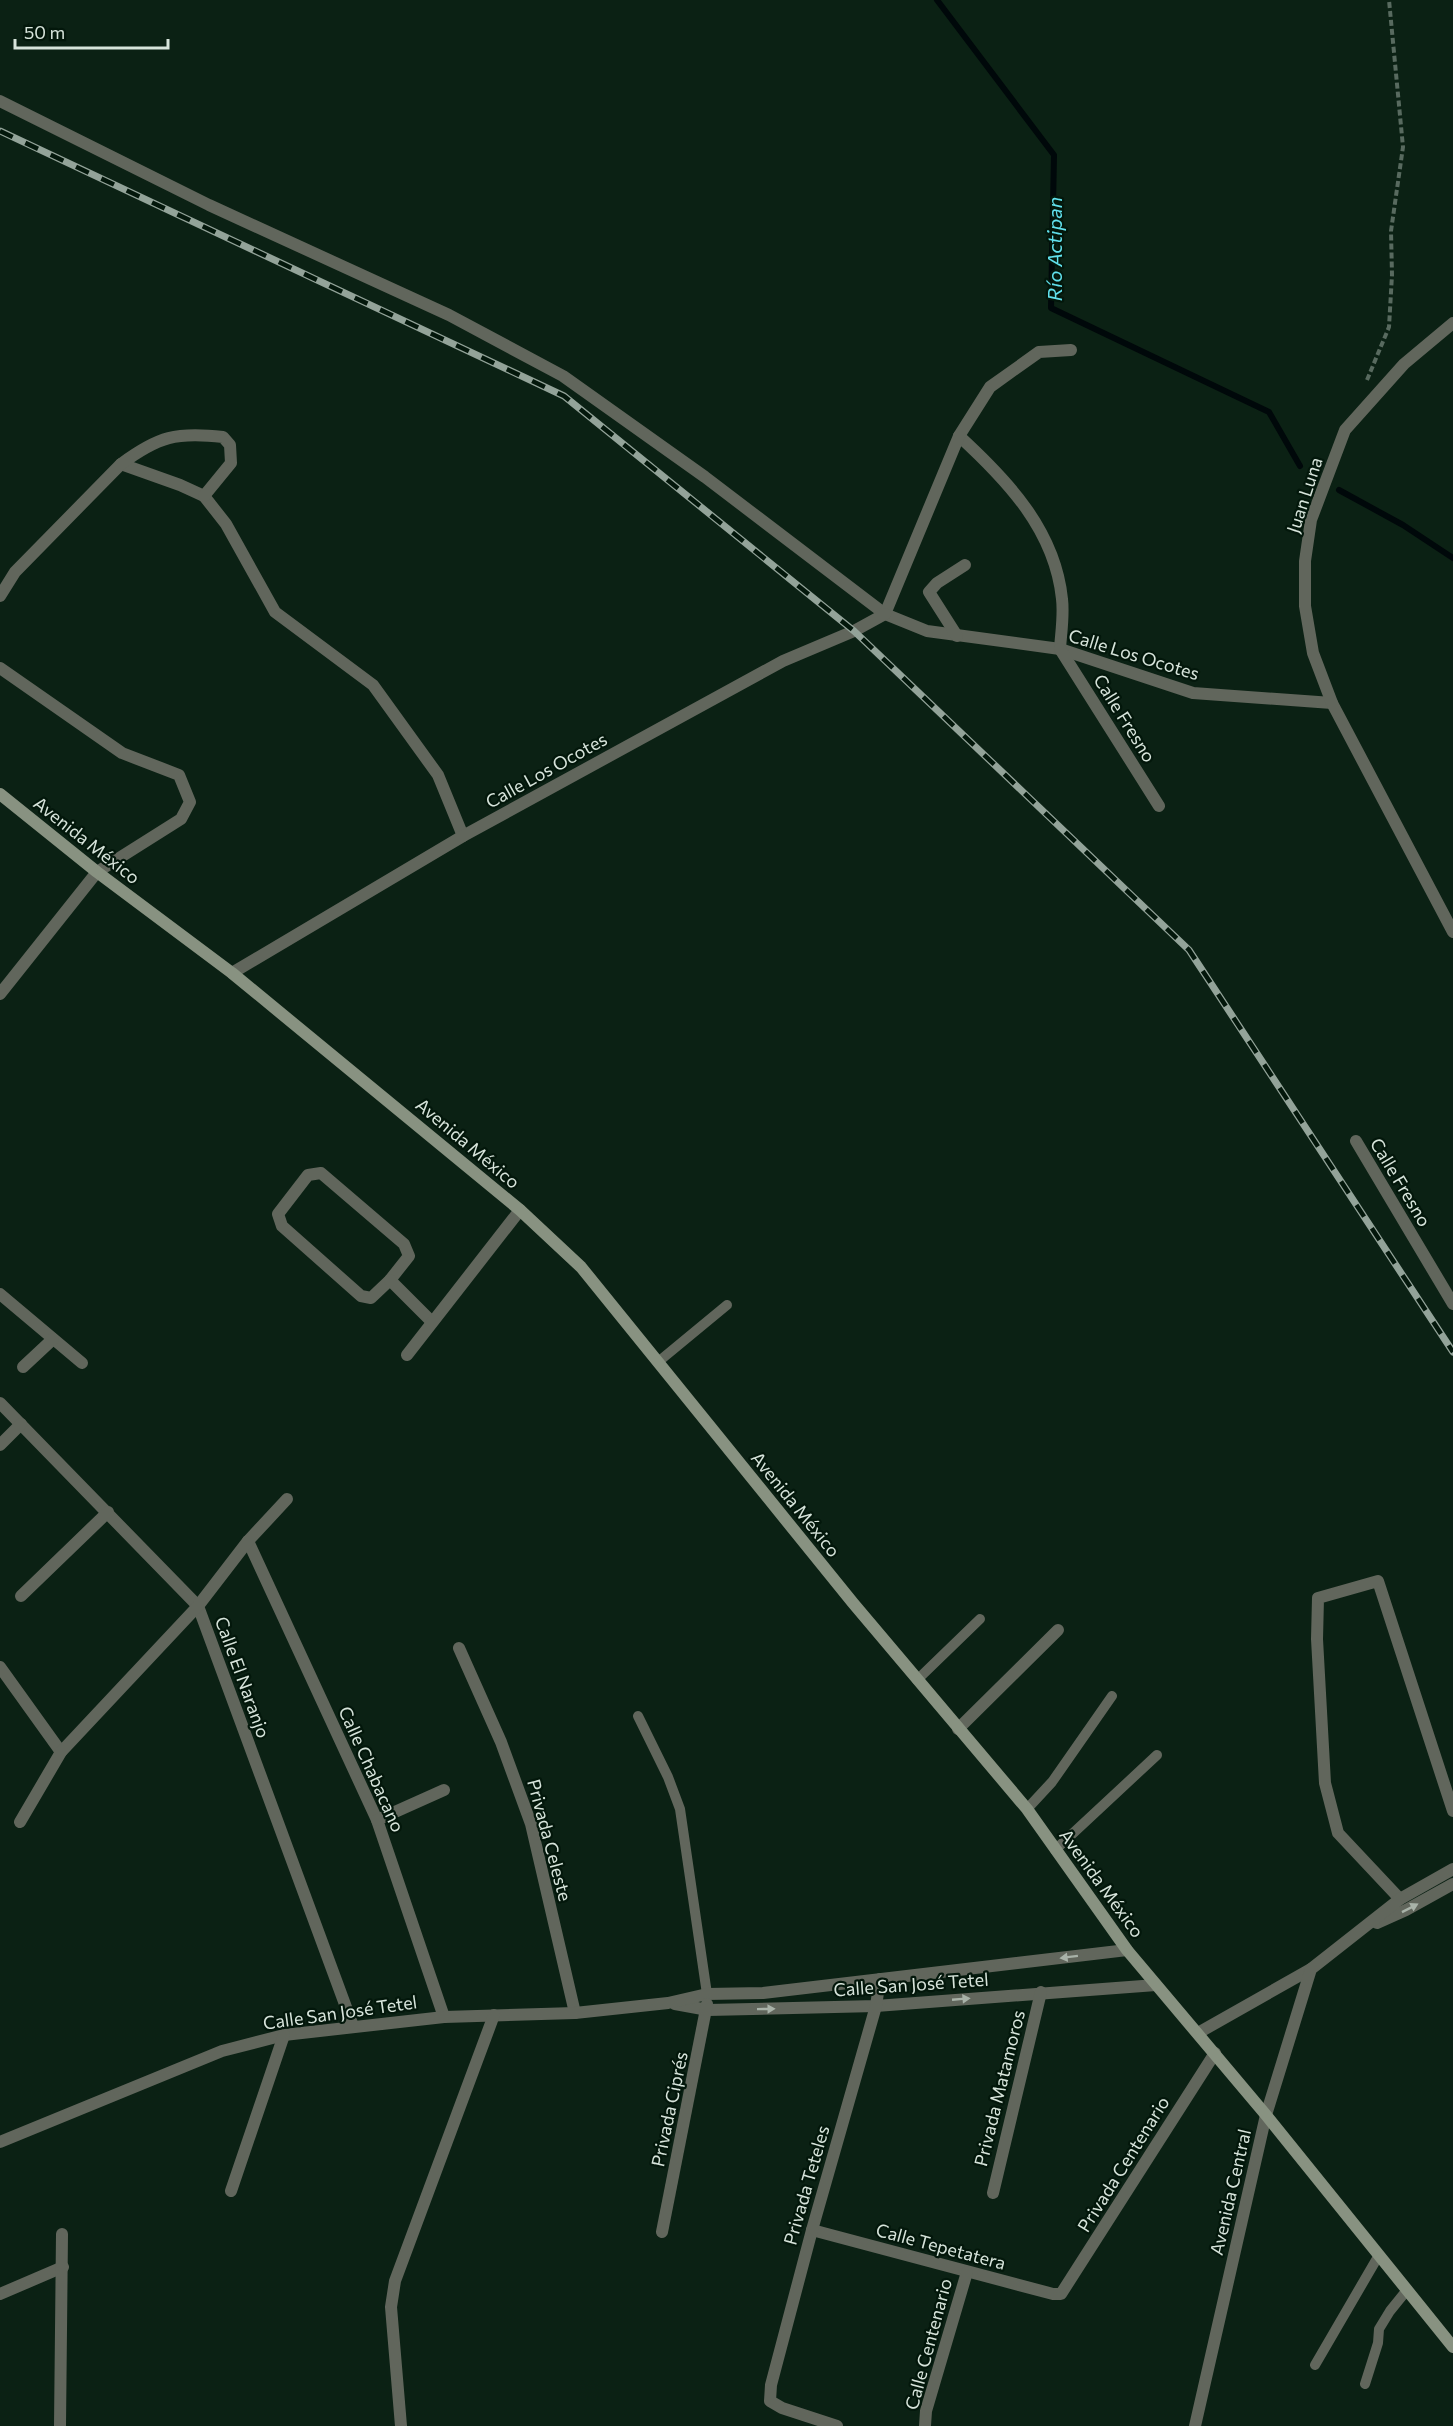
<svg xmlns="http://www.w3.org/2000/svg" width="1453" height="2426" font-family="Commissioner,sans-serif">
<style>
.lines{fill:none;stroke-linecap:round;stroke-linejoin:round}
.stream{stroke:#00080a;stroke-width:6}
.path{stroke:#586a5f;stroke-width:4;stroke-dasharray:6 3;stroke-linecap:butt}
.service{stroke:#61665c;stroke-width:10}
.minor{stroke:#61665c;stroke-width:12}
.tertiary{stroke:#61665c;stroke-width:12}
.secondary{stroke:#889281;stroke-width:12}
.rail-casing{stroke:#93a399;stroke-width:7}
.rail{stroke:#03170b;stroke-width:4.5;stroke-dasharray:14;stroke-linecap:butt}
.oneway{fill:#a8b2a8}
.labels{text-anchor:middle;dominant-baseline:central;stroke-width:4.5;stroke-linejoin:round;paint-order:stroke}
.street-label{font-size:18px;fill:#d7e4db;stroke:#03170b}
.water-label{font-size:20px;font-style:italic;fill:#61e1ed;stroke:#03170b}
</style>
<rect width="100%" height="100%" fill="#0b2114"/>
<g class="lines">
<g class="stream">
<path d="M937 0 1054 155 1051 308 1269 412 1300 466"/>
<path d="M1339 490 1403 525 1453 558"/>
</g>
<path class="path" d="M1367 380 1389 327 1392 275 1391 231 1403 147 1389 0"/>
<g class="service">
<path d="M658 1362 727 1305"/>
<path d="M917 1680 980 1619"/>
<path d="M638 1716 668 1777 680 1809 707 1994"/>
<path d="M1027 1809 1052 1782 1112 1696"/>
<path d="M1055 1850 1157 1755"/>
<path d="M1315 2365 1379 2255"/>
<path d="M1365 2384 1378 2343 1379 2329 1390 2311 1407 2290"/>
</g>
<g class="minor">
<path d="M0 101 209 205 449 315 563 376 705 477 885 614 927 631 1060 649 1193 693 1332 703"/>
<path d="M959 436C1007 480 1055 530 1062 599 1064 615 1061 633 1060 649"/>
<path d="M121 464 180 485 204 496 226 524 275 612 373 685 438 775 463 836"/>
<path d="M0 596 15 572 121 464C159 436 176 432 223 437L230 445 231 463 204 496"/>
<path d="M885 614 959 436 990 387 1039 352 1071 350"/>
<path d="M957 636 929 592 937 583 965 565"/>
<path d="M1060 649 1159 806"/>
<path d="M0 668 122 753 179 775 190 802 181 819 97 872 0 994"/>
<path d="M232 973 463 836 783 661 854 631 885 614"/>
<path d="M1356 1141 1453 1304"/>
<path d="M321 1173 404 1244 409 1256 390 1280 371 1298 361 1296 282 1226 278 1214 308 1175Z"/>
<path d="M390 1280 432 1322"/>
<path d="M0 1294 82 1363"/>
<path d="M407 1355 520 1210"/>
<path d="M23 1367 53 1339"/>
<path d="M0 1403 198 1606 353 2026"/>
<path d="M0 1445 21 1424"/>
<path d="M248 1541 377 1820 444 2017"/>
<path d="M21 1596 108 1512"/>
<path d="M459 1648 501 1742 531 1824 575 2013"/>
<path d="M0 1667 61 1752"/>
<path d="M958 1729 1058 1630"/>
<path d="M377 1820 444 1790"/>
<path d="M20 1822 61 1752 198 1606 248 1541 287 1499"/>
<path d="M1400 1899 1338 1833 1325 1783 1317 1639 1318 1598 1378 1581 1453 1811"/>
<path d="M1377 1923 1406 1910 1453 1884"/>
<path d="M675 2004 708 2010 876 2006 1156 1985"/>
<path d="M1198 2033 1311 1969"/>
<path d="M0 2142 222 2051 284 2035 444 2017 575 2013 668 2003 707 1994 763 1993 1127 1950"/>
<path d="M231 2191 284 2035"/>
<path d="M993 2193 1041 1992"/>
<path d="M812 2230 1053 2294H1061L1215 2053"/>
<path d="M662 2232 707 2004"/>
<path d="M0 2294 63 2267"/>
<path d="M60 2426 62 2234"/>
<path d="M401 2426 391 2307 395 2281 494 2015"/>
<path d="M837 2426 782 2408 770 2401 771 2385 812 2230 876 2006 880 1979"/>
<path d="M925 2426 926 2411 967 2272"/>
<path d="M1195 2426 1266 2115 1311 1969 1400 1899 1453 1869"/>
</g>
<path class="tertiary" d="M1453 323 1404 364 1345 430 1311 520 1305 561V606L1313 653 1332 703 1453 932"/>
<path class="secondary" d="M0 794 97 872 232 973 520 1210 581 1267 853 1603 1027 1809 1127 1950 1266 2115 1453 2347"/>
<g class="rail-casing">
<path id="rail" d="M0 131 564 396 854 631 1189 950 1453 1352"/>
</g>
<use href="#rail" class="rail"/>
</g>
<defs><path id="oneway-solid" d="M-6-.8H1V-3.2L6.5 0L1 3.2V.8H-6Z" transform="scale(1.5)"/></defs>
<g class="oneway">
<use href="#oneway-solid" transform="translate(1410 1908) rotate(-27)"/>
<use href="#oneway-solid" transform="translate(1069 1957) rotate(173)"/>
<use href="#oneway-solid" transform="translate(961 1999) rotate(-5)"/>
<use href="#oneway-solid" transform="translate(766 2009) rotate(-1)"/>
</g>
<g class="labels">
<g class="street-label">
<text transform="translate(1304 495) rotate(-72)">Juan Luna</text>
<text transform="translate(1134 654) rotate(17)">Calle Los Ocotes</text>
<text transform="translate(1125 718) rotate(58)">Calle Fresno</text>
<text transform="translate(546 770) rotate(-29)">Calle Los Ocotes</text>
<text transform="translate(87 840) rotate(38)">Avenida México</text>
<text transform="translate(468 1143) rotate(40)">Avenida México</text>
<text transform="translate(1401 1182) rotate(59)">Calle Fresno</text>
<text transform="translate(796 1504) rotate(51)">Avenida México</text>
<text transform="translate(243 1677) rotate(70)">Calle El Naranjo</text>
<text transform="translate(372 1769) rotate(66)">Calle Chabacano</text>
<text transform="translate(550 1840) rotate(75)">Privada Celeste</text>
<text transform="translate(1102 1883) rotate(54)">Avenida México</text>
<text transform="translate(911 1984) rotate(-4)">Calle San José Tetel</text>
<text transform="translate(340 2012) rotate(-8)">Calle San José Tetel</text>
<text transform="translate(999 2088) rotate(-76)">Privada Matamoros</text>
<text transform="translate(669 2109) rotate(-78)">Privada Ciprés</text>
<text transform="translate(1123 2164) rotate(-58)">Privada Centenario</text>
<text transform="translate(806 2185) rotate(-74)">Privada Teteles</text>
<text transform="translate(1230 2192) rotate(-77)">Avenida Central</text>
<text transform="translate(941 2246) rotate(15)">Calle Tepetatera</text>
<text transform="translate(928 2344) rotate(-75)">Calle Centenario</text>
</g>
<g class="water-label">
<text transform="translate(1054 249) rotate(-90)">Río Actipan</text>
</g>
</g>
<path d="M15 39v9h153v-9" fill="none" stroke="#d7e4db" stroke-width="3"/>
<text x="24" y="39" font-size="18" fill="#d7e4db" stroke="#03170b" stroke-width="4.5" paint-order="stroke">50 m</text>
</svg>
